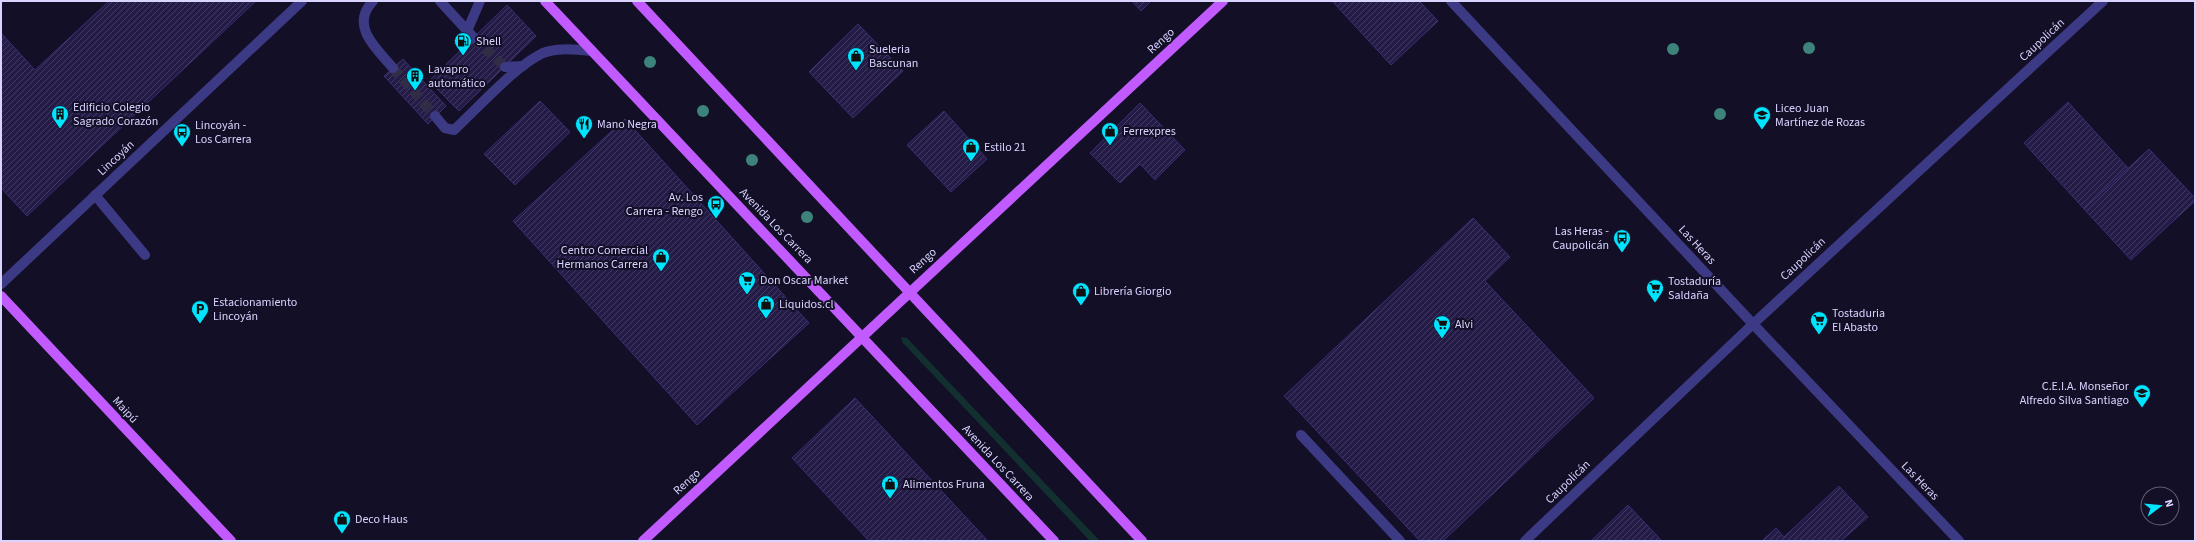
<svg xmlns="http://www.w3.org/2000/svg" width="2196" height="542" font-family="'Source Sans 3',sans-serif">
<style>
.grass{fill:#12302f}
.building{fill:url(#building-hatch);stroke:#3b2d73}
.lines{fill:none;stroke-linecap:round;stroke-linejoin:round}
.minor-tunnel{stroke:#312d47;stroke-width:10;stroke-dasharray:10 5;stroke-linecap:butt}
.minor{stroke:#3d3a85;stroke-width:10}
.major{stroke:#c25bff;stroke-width:10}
.tree{fill:#3d827b}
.labels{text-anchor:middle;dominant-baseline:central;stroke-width:4;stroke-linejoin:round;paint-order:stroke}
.street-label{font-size:12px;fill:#d9d4ff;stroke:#130f26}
.poi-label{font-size:12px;fill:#d9d4ff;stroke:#130f26;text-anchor:start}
</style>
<defs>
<pattern id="building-hatch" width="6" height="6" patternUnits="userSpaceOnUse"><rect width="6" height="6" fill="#241b47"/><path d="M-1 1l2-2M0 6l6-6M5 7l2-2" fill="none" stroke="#433b63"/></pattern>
</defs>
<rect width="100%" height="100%" fill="#130f26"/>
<path class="grass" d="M901 337 907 338 1100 541H1090L903 343Z"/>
<g class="building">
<path d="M109 1H256L27 216 1 188V33L35 70Z"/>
<path d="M1132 1H1151L1141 11Z"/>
<path d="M1332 1H1419L1438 21 1391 65Z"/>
<path d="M507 5 536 36 459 111 429 81Z"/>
<path d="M858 24 903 71 853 118 809 72Z"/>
<path d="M403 59 446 106 428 124 384 76Z"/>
<path d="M540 101 570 132 515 185 484 154Z"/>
<path d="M2068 102 2128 168 2084 209 2024 143Z"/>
<path d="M1140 103 1185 150 1155 180 1140 164 1120 183 1090 153Z"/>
<path d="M944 111 987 159 951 192 907 145Z"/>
<path d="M625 119 809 323 697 425 513 221Z"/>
<path d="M2149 149 2195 198V201L2131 260 2084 209Z"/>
<path d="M1473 218 1510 257 1485 281 1594 398 1443 541H1420L1284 396Z"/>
<path d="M855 398 988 541H869L792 458Z"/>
<path d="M1839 486 1868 517 1841 541H1762L1776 528 1784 537Z"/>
<path d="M1628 505 1662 541H1591Z"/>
</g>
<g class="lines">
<g class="minor-tunnel">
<path d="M474 38 505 67"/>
<path d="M393 68 435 116"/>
</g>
<g class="minor">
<path d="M373 1C349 26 377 49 393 68"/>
<path d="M440 1 474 38"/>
<path d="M1451 1 1753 324 1959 541"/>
<path d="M467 31 480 1"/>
<path d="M505 67 523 66"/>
<path d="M435 116 445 128 454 130C478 108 515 66 543 53 558 47 576 50 592 51"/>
<path d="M95 195 145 255"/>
<path d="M1 284 302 1"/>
<path d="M1301 435 1400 541"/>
<path d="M1525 541 1753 324 2103 1"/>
</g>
<g class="major">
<path d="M545 1 1054 541"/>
<path d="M637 1 1142 541"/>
<path d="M1 296 231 541"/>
<path d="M643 541 1223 1"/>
</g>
</g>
<g class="tree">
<circle cx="1809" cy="48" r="6"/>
<circle cx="1673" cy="49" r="6"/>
<circle cx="650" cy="62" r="6"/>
<circle cx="703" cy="111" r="6"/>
<circle cx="1720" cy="114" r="6"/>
<circle cx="752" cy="160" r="6"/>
<circle cx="807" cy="217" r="6"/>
</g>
<defs>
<g id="fuel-pin" transform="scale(0.9)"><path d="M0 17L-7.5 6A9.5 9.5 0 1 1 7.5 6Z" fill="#00e5ff" stroke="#130f26"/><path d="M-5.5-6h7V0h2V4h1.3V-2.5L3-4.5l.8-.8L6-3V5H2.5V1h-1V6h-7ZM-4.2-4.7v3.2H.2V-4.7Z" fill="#111"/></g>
<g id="shop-pin" transform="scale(0.9)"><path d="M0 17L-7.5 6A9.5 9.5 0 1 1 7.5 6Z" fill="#00e5ff" stroke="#130f26"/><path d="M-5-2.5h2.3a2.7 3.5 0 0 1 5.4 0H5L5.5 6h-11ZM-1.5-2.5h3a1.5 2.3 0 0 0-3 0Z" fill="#111"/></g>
<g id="building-pin" transform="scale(0.9)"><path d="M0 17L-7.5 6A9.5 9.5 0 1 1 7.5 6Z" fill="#00e5ff" stroke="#130f26"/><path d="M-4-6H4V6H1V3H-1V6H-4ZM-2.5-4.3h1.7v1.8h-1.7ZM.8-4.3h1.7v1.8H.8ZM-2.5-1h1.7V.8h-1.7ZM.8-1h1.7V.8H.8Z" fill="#111"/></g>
<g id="school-pin" transform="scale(0.9)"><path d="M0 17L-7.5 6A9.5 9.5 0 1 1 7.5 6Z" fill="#00e5ff" stroke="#130f26"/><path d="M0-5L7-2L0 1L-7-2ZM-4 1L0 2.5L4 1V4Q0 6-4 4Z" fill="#111"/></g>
<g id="restaurant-pin" transform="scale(0.9)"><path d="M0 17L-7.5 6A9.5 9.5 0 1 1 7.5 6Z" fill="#00e5ff" stroke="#130f26"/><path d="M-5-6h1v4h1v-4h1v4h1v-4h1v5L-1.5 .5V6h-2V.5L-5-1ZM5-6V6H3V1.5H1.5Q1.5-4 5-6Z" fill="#111"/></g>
<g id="bus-pin" transform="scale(0.9)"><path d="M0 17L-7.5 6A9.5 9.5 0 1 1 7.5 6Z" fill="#00e5ff" stroke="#130f26"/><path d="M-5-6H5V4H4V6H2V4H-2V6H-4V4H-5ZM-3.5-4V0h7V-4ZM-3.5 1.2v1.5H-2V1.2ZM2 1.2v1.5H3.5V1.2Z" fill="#111"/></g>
<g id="supermarket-pin" transform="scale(0.9)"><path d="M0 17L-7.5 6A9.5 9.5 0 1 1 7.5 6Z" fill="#00e5ff" stroke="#130f26"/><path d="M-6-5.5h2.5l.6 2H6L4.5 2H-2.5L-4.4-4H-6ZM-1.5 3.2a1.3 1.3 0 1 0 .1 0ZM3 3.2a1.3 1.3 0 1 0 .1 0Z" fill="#111"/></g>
<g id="parking-pin" transform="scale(0.9)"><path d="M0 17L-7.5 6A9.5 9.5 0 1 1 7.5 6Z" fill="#00e5ff" stroke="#130f26"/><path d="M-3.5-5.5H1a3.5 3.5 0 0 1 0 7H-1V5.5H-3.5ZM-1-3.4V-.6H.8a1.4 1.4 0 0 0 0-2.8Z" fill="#111"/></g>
</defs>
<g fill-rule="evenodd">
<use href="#fuel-pin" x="463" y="41"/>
<use href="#shop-pin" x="856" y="56"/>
<use href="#building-pin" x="415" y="76"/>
<use href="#building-pin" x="60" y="114"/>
<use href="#school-pin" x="1762" y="115"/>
<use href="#restaurant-pin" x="584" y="124"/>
<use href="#shop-pin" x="1110" y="131"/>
<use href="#bus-pin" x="182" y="132"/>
<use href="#shop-pin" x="971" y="147"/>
<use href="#bus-pin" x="716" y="204"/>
<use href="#bus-pin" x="1622" y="238"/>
<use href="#shop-pin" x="661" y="257"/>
<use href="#supermarket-pin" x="747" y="280"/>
<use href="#supermarket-pin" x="1655" y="288"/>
<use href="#shop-pin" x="1081" y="291"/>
<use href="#shop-pin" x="766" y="304"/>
<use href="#parking-pin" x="200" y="309"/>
<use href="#supermarket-pin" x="1819" y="320"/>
<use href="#supermarket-pin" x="1442" y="324"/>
<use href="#school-pin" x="2142" y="393"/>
<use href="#shop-pin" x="890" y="484"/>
<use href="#shop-pin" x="342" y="519"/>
</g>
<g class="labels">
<g class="street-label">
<text transform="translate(2042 40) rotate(-43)">Caupolicán</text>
<text transform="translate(1161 41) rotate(-43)">Rengo</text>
<text transform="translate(116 158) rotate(-43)">Lincoyán</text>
<text transform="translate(776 226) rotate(46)">Avenida Los Carrera</text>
<text transform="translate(1697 245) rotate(47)">Las Heras</text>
<text transform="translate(1803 259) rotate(-43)">Caupolicán</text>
<text transform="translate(923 261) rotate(-43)">Rengo</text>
<text transform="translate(125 410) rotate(47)">Maipú</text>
<text transform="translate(998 463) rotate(47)">Avenida Los Carrera</text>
<text transform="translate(1920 481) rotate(46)">Las Heras</text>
<text transform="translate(687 482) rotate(-43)">Rengo</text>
<text transform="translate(1568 482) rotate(-44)">Caupolicán</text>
</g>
<g class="poi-label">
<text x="476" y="41">Shell</text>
<text x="869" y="49">Sueleria<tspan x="869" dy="14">Bascunan</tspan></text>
<text x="428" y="69">Lavapro<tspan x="428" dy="14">automático</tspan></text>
<text x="73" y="107">Edificio Colegio<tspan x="73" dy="14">Sagrado Corazón</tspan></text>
<text x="1775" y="108">Liceo Juan<tspan x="1775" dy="14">Martínez de Rozas</tspan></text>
<text x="597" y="124">Mano Negra</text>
<text x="195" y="125">Lincoyán -<tspan x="195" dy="14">Los Carrera</tspan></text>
<text x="1123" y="131">Ferrexpres</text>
<text x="984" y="147">Estilo 21</text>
<text x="703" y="197" text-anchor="end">Av. Los<tspan x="703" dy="14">Carrera - Rengo</tspan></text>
<text x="1609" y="231" text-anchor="end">Las Heras -<tspan x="1609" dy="14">Caupolicán</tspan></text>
<text x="648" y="250" text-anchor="end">Centro Comercial<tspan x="648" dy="14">Hermanos Carrera</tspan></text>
<text x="760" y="280">Don Oscar Market</text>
<text x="1668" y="281">Tostaduría<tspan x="1668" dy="14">Saldaña</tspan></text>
<text x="1094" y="291">Librería Giorgio</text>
<text x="213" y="302">Estacionamiento<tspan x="213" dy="14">Lincoyán</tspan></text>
<text x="779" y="304">Liquidos.cl</text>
<text x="1832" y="313">Tostaduria<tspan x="1832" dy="14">El Abasto</tspan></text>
<text x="1455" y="324">Alvi</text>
<text x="2129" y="386" text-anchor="end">C.E.I.A. Monseñor<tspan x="2129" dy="14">Alfredo Silva Santiago</tspan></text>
<text x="903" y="484">Alimentos Fruna</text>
<text x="355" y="519">Deco Haus</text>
</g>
</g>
<rect width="2196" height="542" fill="none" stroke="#d9d4ff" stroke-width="4"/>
<g transform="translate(2160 506) rotate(74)"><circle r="19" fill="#130f26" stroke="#625e7d"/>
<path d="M0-3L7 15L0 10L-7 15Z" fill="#00e5ff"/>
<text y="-6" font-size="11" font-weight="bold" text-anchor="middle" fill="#d9d4ff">N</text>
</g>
</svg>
